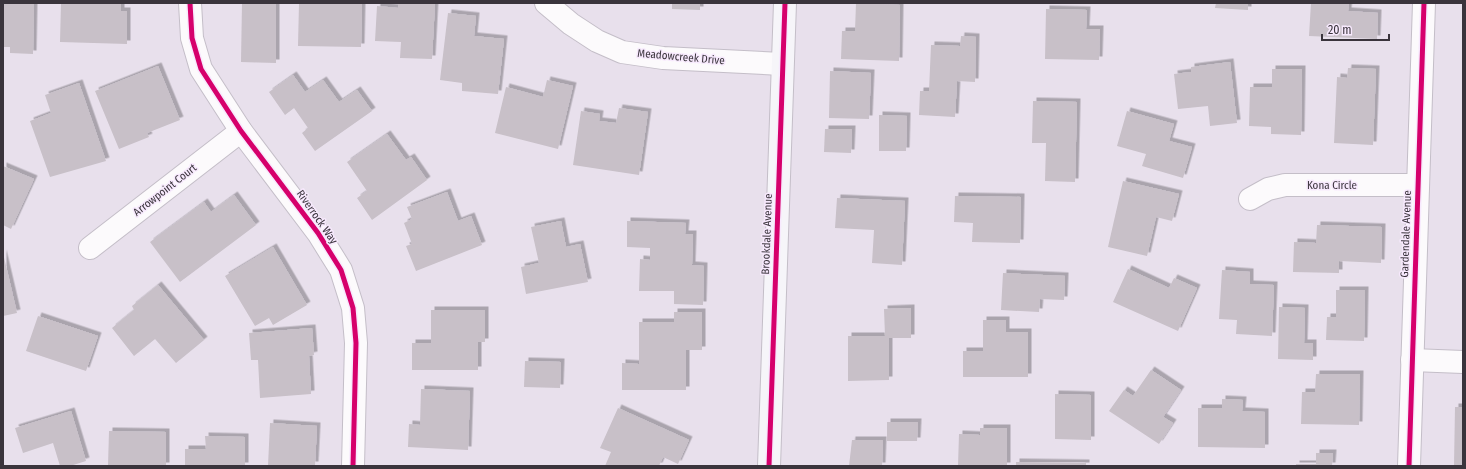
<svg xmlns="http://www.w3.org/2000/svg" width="1466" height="469" font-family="'Fira Sans Condensed',sans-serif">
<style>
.building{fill:#c8c0c8;filter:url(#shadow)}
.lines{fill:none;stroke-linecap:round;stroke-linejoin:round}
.street-casing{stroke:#c4bec8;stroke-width:24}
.secondary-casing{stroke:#c4bec8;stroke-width:24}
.street{stroke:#fcfafc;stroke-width:22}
.secondary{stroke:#f6f5f9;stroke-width:22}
.cycleway-casing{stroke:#f7e9fd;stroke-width:8}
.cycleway{stroke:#d6006c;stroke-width:5}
.labels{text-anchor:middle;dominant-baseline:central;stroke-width:3;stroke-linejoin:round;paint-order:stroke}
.street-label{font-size:11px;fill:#3a343c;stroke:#f7e9fd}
</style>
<defs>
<filter id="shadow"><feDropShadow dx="3.5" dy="-3.5" stdDeviation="0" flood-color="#0004"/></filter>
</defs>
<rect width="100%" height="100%" fill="#e8e0ec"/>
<g class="building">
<path d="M3 3H34L33 54 10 53V47H3Z"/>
<path d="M61 3H121V11H127V44L60 42Z"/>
<path d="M242 3H276V63L241 62Z"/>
<path d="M299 3H362L361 47 298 46Z"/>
<path d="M398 3H435L432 59 400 58 401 42 375 41 377 6 398 8Z"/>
<path d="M672 3H700V10L672 9Z"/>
<path d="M856 3 900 5 899 61 841 59 842 31H855Z"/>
<path d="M1216 3H1248V10L1215 8Z"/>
<path d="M1311 3H1349L1348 11 1378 13 1377 39 1309 36Z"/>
<path d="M1046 9 1087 10 1086 29H1100L1099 60 1045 59Z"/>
<path d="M448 13 476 16 474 36 504 39 498 94 462 91V83L440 80Z"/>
<path d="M961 36 976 37 975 82 957 81 955 117 919 115 920 91H929L931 45 960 46Z"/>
<path d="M1230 62 1237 123 1210 126 1208 106 1178 109 1174 74 1191 72V67Z"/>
<path d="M158 66 180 120 147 133 149 137 119 149 95 91Z"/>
<path d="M1348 68 1376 69 1373 145 1334 143 1337 77 1347 78Z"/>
<path d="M1272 69H1302L1301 135 1271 134V127L1249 126 1250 87H1272Z"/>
<path d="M830 71 871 73 869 119 829 118Z"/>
<path d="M293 75 305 92 323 80 339 102 357 90 372 111 315 151 302 133 308 128 294 108 285 115 269 92Z"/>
<path d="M547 80 573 86 558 149 495 133 506 87 543 97Z"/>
<path d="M79 83 106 161 50 177 30 121 51 113 45 95Z"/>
<path d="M1033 101 1077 102 1075 182 1045 181 1046 143H1032Z"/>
<path d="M619 108 648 112 639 175 573 165 581 111 600 114 599 121 616 123Z"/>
<path d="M1127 111 1174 124 1169 141 1192 147 1183 178 1142 166 1146 154 1117 146Z"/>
<path d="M879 115 907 116 906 151H879Z"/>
<path d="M825 129H852L851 153 824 152Z"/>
<path d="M387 134 406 160 411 157 427 180 372 220 357 198 367 191 347 162Z"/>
<path d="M3 166 34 179 11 229 3 225Z"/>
<path d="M1123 181 1179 194 1172 221 1156 217 1147 256 1108 247Z"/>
<path d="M447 192 458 221 471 216 482 245 416 271 406 246 412 244 404 223 412 219 407 207Z"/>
<path d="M234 195 256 225 180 282 150 242 204 202 211 212Z"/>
<path d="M955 196 1021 197 1020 243 972 242 973 223 954 222Z"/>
<path d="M837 198 905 201 902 265 872 263 874 230 835 228Z"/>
<path d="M561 221 566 247 580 244 588 282 526 294 521 267 539 263 531 227Z"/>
<path d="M627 221 686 223 685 234H693L692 265 704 266 703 305 674 304V291H639L640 259 650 260V248L627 247Z"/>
<path d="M1317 225 1382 227 1381 263 1339 261V273L1293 272 1294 242 1316 243Z"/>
<path d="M273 247 307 305 273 325 269 318 255 326 225 276Z"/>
<path d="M3 253 17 313 3 316Z"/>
<path d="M1128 269 1169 288 1174 278 1197 288 1178 331 1113 302Z"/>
<path d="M1222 270 1250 272V284L1274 285 1272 336 1236 334 1237 320 1219 319Z"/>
<path d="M1003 273 1065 276 1064 300 1040 299 1039 312 1001 310Z"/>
<path d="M158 285 204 340 176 363 155 339 134 356 112 328 134 310 132 306Z"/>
<path d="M1336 290H1365L1364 341 1326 340 1327 317H1336Z"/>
<path d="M1279 307 1305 308 1304 343H1313V360L1278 359Z"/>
<path d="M911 308V338H889V380L848 381V336H885L884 309Z"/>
<path d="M431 310H485V342H478V370H412V343H431Z"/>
<path d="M674 312H702V350H686V390H622V363L639 364V322H674Z"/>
<path d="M38 316 98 336 86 371 26 351Z"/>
<path d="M983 320H1006V332H1028V377H963V351H983Z"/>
<path d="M312 328 314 355 309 356 311 394 260 398 258 360H251L249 333Z"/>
<path d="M525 361 561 362 560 388 524 387Z"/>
<path d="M1151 370 1181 390 1163 417 1173 423 1159 444 1109 411 1124 390 1133 396Z"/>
<path d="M1316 374H1360L1359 425 1301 424 1302 392H1315Z"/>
<path d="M421 389 470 391 468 450 408 447 409 424 420 425Z"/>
<path d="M1055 394 1091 395V440L1055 439Z"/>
<path d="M1222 399 1243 400 1242 411 1265 412V448L1198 447V408H1222Z"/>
<path d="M1455 407H1463V466H1454Z"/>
<path d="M618 408 689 440 678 464 663 457 659 466H605L611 452 600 448Z"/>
<path d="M71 411 86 461 70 466H60L53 443 23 453 15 428Z"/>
<path d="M887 422H918L917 441H887Z"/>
<path d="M270 423 317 426 315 465 268 466Z"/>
<path d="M980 428H1007V466H958L959 434 980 435Z"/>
<path d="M109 431 166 432V466H108Z"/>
<path d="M205 436 245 437V466H185V449H206Z"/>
<path d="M852 440H883L882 466H849Z"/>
<path d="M1316 453H1333L1332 466H1296V464H1316Z"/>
<path d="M1016 462 1086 463V466H1016Z"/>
</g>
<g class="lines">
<g class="street-casing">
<g id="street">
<path d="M190 3 192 38 201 69 241 131 318 233 341 270 353 308 356 343 353 466"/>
<path d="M546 3 571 24 597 41 622 52 663 58 782 64"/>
<path d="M1250 199 1268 189 1285 185H1418"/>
<path d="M90 248 241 131"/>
<path d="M1412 360 1463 362"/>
<path d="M1409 466 1424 3"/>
</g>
</g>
<g class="secondary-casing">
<path id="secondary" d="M769 466 785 3"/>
</g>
<use href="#street" class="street"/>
<use href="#secondary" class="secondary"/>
<g class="cycleway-casing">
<g id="cycleway">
<path d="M190 3 192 38 201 69 241 131 318 233 341 270 353 308 356 343 353 466"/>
<path d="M769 466 785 3"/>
<path d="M1409 466 1424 3"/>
</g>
</g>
<use href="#cycleway" class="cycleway"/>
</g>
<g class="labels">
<g class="street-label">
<text transform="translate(681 57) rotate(5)">Meadowcreek Drive</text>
<text x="1332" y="185">Kona Circle</text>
<text transform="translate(165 190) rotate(-38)">Arrowpoint Court</text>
<text transform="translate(317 217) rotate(55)">Riverrock Way</text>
<text transform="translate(767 234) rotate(-88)">Brookdale Avenue</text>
<text transform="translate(1406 234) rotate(-88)">Gardendale Avenue</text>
</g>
</g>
<rect width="1466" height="469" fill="none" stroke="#3a343c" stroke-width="8"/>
<path d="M1322 34v6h67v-6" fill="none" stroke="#3a343c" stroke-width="2"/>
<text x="1328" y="34" font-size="12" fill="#3a343c" stroke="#f7e9fd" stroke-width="3" paint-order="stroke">20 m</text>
</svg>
